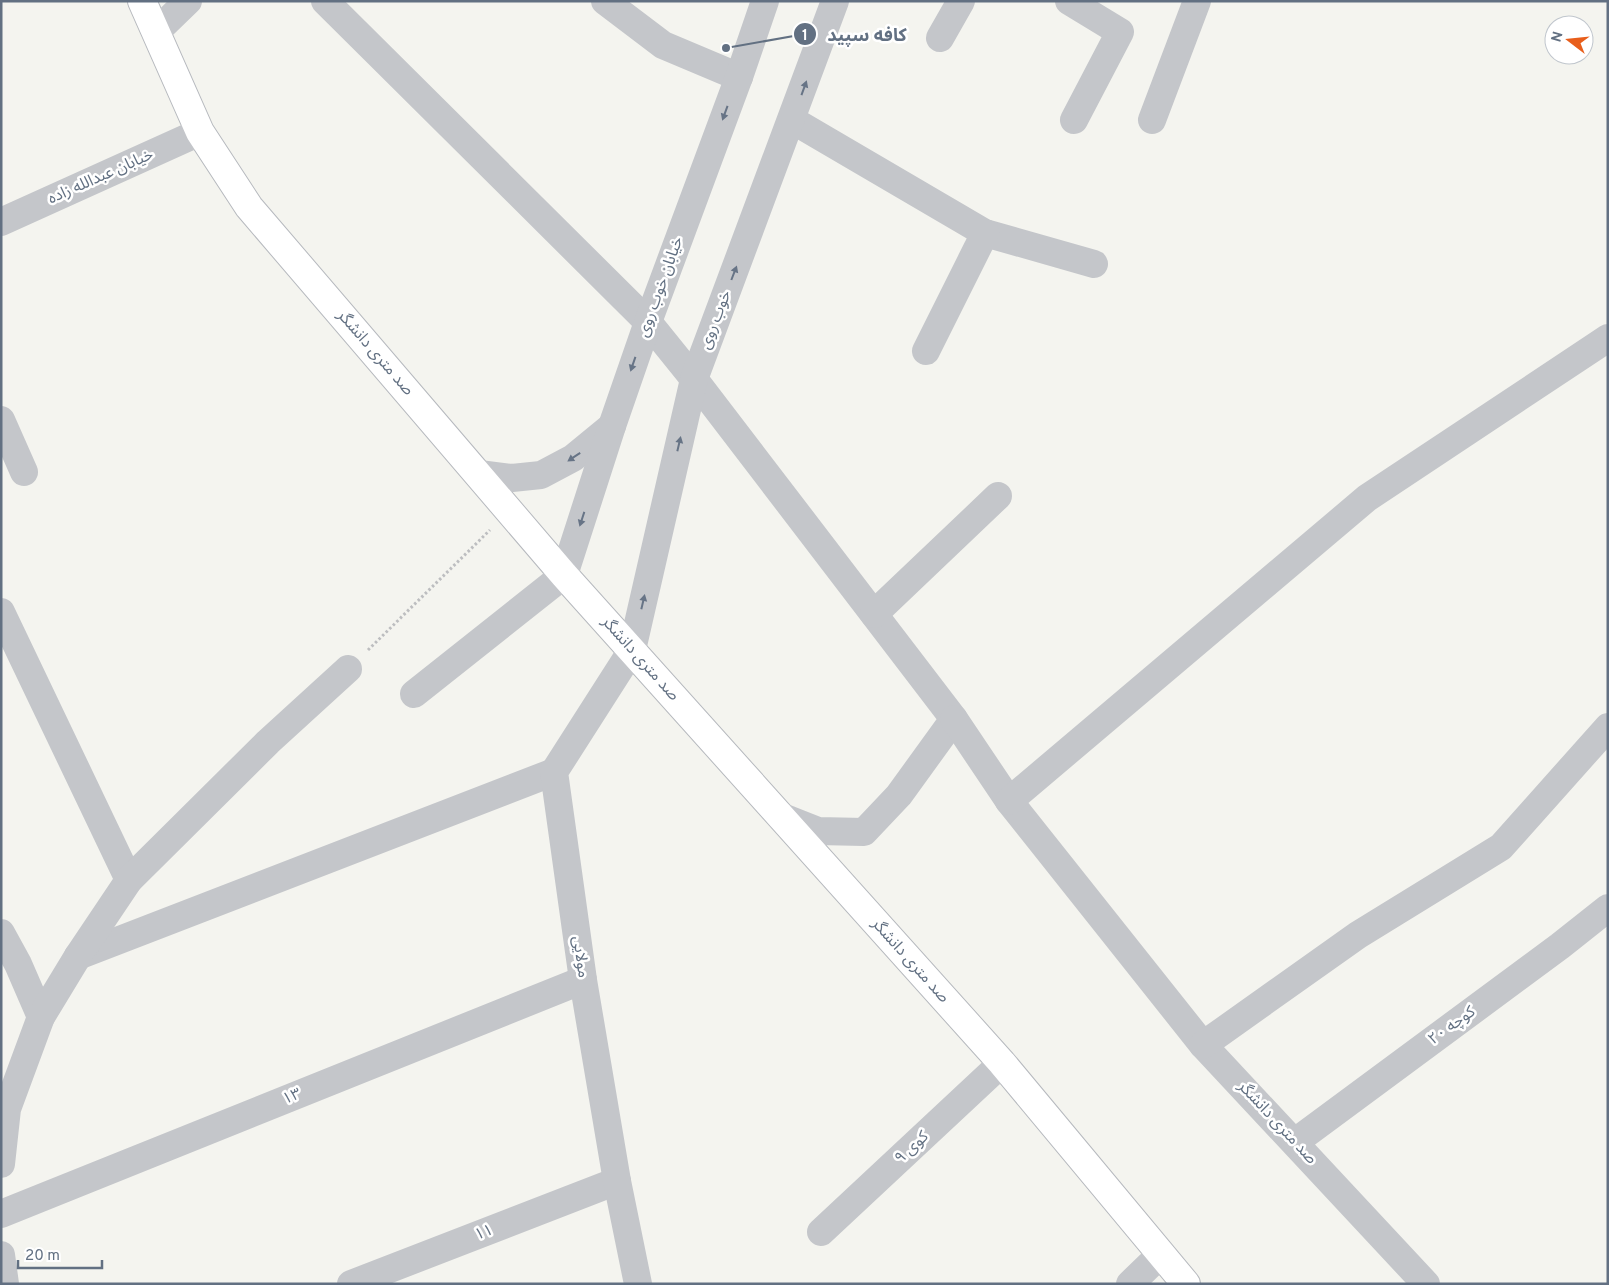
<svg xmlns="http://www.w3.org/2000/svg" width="1609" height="1285" font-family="Overpass,'Noto Sans Arabic',sans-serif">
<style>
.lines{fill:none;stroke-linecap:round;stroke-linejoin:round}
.secondary-casing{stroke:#b6b9be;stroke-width:30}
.path{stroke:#bdbec0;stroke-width:3;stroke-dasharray:2.5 2.5;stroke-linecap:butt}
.street{stroke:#c4c6ca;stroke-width:28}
.secondary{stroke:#fff;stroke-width:28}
.oneway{fill:#677486}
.labels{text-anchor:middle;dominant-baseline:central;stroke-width:5;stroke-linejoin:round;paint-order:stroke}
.street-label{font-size:16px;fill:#627082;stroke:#fff}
.leader{fill:none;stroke:#627082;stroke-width:2}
.callout-dot{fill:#627082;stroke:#fff;stroke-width:2}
.mark-label{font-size:15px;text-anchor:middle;font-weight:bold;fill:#fff}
.callout-label{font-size:18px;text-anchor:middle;font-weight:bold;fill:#627082;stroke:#fff;stroke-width:5;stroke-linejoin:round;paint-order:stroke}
</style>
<rect width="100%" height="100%" fill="#f4f4ef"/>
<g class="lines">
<g class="secondary-casing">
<path id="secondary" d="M142 1 200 132 249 207 564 575 1002 1063 1186 1284"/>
</g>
<path class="path" d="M368 650 490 530"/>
<g class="street">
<path d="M325 1 648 322 694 379 954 719 899 795 864 832 818 831 780 816"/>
<path d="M605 1 663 45 739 77"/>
<path d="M1069 1 1120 32 1074 120"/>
<path d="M157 31 188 1"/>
<path d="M940 38 961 1"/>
<path d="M792 120 985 233 1094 264"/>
<path d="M1152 120 1197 1"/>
<path d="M1 222 200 132"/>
<path d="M926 351 985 233"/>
<path d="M1 420 24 472"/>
<path d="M479 474 512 478 541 475 573 458 612 426"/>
<path d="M1 612 129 880"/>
<path d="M874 614 998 496"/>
<path d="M414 694 564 575 612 426 648 322 739 77 765 1"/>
<path d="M954 719 1009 801 1203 1045 1426 1284"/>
<path d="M1009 801 1367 498 1608 338"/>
<path d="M1 933 18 964 41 1017"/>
<path d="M78 956 554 772"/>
<path d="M1203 1045 1358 935 1501 847 1608 727"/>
<path d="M1295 1142 1560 946 1608 908"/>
<path d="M1 1164 7 1109 41 1017 78 956 129 880 268 742 348 669"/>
<path d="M1 1214 583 980"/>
<path d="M821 1232 1002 1063"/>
<path d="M1 1255 5 1284"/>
<path d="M351 1284 617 1181"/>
<path d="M638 1284 617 1181 583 980 554 772 632 650 694 379 835 1"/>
<path d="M1130 1284 1161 1254"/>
</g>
<use href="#secondary" class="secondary"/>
</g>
<defs><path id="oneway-solid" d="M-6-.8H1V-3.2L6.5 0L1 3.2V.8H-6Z" transform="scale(1.25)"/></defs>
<g class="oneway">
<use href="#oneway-solid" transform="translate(804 88) rotate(-70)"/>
<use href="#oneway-solid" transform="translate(725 113) rotate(110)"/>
<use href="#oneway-solid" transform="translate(734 273) rotate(-69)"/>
<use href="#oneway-solid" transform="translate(633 364) rotate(109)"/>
<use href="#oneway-solid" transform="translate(679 444) rotate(-77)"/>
<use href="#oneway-solid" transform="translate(574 457) rotate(146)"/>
<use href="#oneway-solid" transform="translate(582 519) rotate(108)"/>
<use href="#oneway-solid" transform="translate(643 602) rotate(-77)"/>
</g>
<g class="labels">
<g class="street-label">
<text transform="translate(101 177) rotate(-24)">خیابان عبدالله زاده</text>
<text transform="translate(661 287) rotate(-70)">خیابان خوب روی</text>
<text transform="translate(716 320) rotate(-69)">خوب روی</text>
<text transform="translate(375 353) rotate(49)">صد متری دانشگر</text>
<text transform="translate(640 659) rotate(48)">صد متری دانشگر</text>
<text transform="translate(580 957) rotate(82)">مولایی</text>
<text transform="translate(910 961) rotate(48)">صد متری دانشگر</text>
<text transform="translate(1452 1026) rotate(-36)">کوچە ٢٠</text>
<text transform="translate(292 1097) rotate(-22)">۱۳</text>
<text transform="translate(1277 1123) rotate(47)">صد متری دانشگر</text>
<text transform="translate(912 1148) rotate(-43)">کوی ۹</text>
<text transform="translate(484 1233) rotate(-21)">۱۱</text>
</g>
</g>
<path class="leader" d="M726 48L805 34"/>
<g class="callout-dot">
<circle cx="726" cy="48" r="5"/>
<circle cx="805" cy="34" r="12"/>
</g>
<g class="mark-label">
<text x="805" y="40">1</text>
</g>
<g class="callout-label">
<text x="867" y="41">کافه سپید</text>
</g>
<rect width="1609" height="1285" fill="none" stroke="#627082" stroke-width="5"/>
<g transform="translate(1569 40) rotate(286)"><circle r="24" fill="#ffffff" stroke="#c0c6cd"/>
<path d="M0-4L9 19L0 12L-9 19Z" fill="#e85e1b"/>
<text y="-8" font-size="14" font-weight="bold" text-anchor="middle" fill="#627082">N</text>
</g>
<path d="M18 1260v8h84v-8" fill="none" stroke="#627082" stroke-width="2.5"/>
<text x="25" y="1260" font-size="15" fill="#627082" stroke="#ffffff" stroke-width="4" paint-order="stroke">20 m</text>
</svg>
